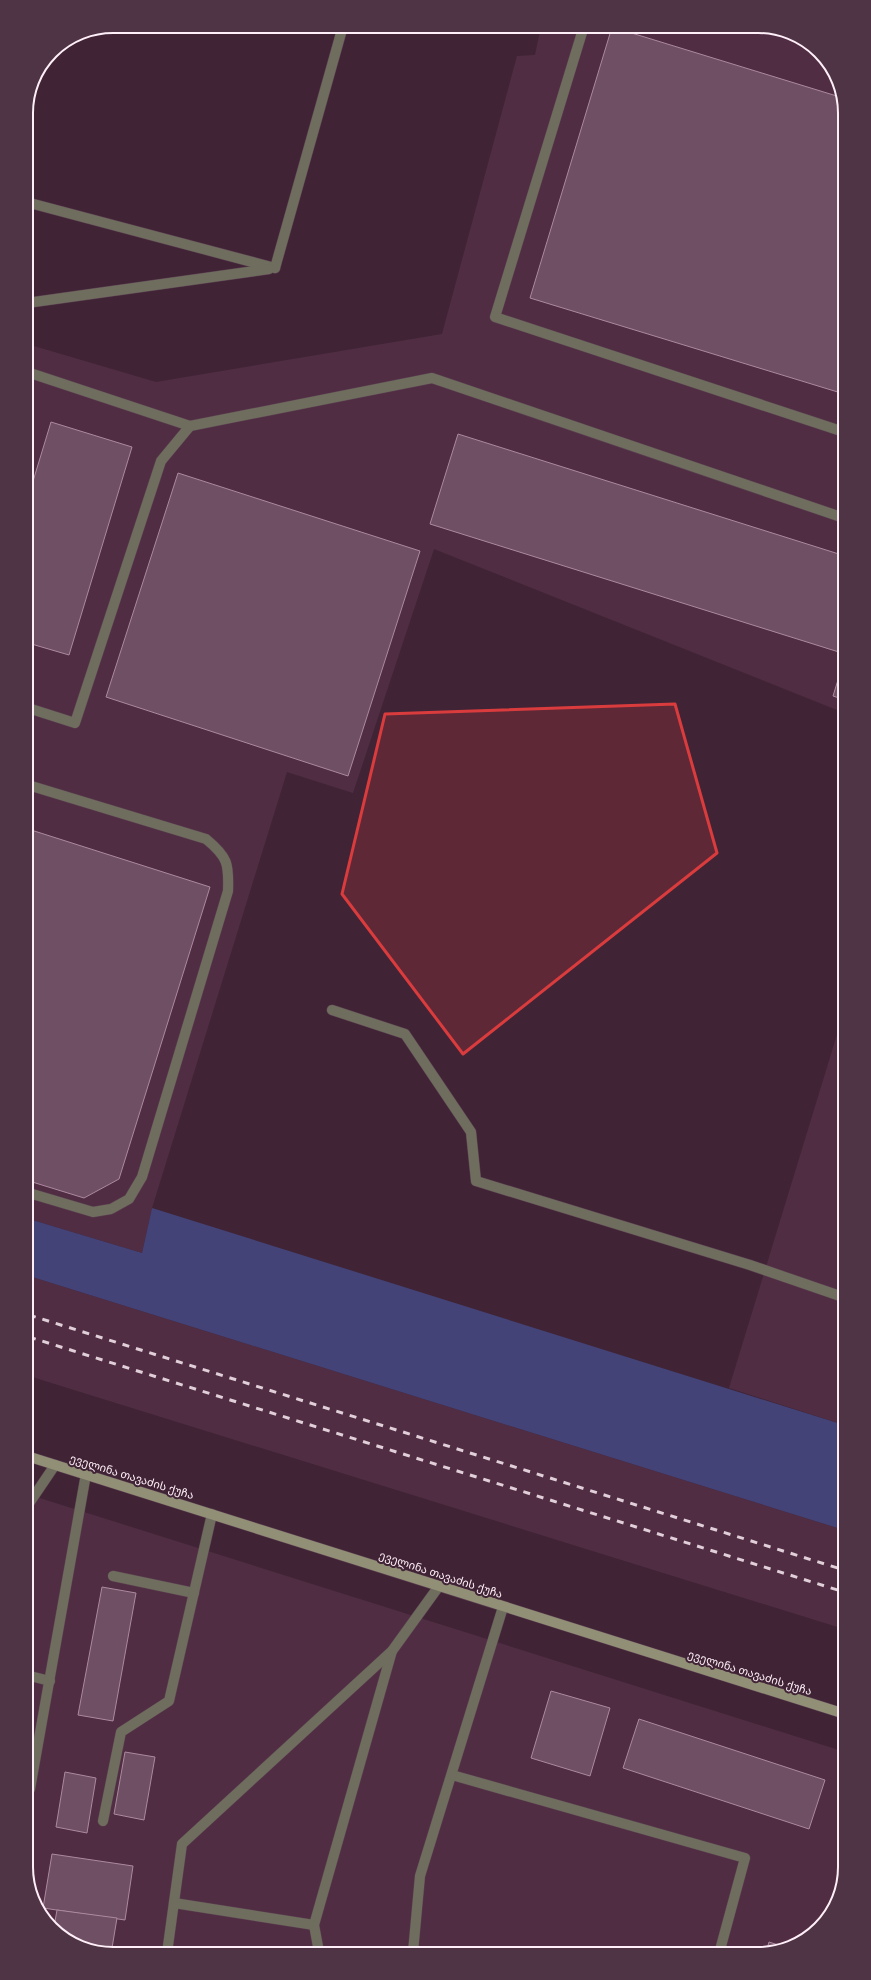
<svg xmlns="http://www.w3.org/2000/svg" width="871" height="1980" font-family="Georgia,'Noto Sans Georgian',serif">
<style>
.built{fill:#502d43}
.green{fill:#434378}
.building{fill:#6f4f63;stroke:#ac899e}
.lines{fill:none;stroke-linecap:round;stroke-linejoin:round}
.service-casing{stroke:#5b4051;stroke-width:11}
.minor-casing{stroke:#5b4051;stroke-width:11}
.secondary-casing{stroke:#5b4051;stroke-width:11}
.service{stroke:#6f6d5e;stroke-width:10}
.minor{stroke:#6f6d5e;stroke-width:10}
.secondary{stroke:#928f77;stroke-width:10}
.rail{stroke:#e0ced8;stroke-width:3;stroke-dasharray:7 7;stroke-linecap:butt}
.marked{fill:#da3c3d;fill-opacity:0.2;stroke:#da3c3d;stroke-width:3;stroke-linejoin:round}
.labels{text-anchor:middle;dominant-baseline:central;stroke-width:4;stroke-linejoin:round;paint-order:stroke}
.street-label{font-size:11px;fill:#ffeff8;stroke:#402436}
.rim{fill:none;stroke:#ffeff8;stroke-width:2}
</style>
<rect width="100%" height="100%" fill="#402436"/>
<g class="built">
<path d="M541 26H763L811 44 840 85 842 712 434 549 353 793 287 772 152 1208 142 1253 29 1219 27 344 156 382 442 334 517 56 535 55Z"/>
<path d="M843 1015 844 1425 729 1388Z"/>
<path d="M29 1276 844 1530V1629L29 1376Z"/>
<path d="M30 1495 845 1752V1867L830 1915 786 1949 108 1954 60 1936 31 1895Z"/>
</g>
<path class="green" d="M152 1208 844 1425V1530L29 1276V1219L142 1253Z"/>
<g class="building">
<path d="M612 27 840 97 841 393 530 298Z"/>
<path d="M51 422 132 447 69 655 28 643 27 501Z"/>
<path d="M458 434 842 555V653L430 524Z"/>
<path d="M178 473 420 551 348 776 106 697Z"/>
<path d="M842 667V699L833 696Z"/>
<path d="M28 829 210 887 119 1179 84 1198 29 1181Z"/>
<path d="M102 1587 136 1593 113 1721 78 1715Z"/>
<path d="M551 1691 610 1708 590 1776 531 1758Z"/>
<path d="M639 1719 825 1780 809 1829 623 1768Z"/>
<path d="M125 1752 155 1757 144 1820 114 1814Z"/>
<path d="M65 1772 96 1778 87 1833 56 1827Z"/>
<path d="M52 1854 133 1866 125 1920 43 1908Z"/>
<path d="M57 1910 117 1918 111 1954 60 1936 54 1927Z"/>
<path d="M769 1942 788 1948 767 1949Z"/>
</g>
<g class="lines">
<g class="service-casing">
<g id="service">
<path d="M584 26 495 317 841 431"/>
<path d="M26 202 275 268"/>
<path d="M275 268 343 26"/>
<path d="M27 303 269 269"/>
<path d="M27 372 190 426 432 378 841 517"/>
<path d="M28 708 75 723 161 461 190 426"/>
<path d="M28 785 206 839C228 857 229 864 228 891L142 1177 129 1199 111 1209 93 1212 29 1193"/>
<path d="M332 1010 405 1034 471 1132 476 1181 750 1265 843 1297"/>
<path d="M30 1502 55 1465"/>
<path d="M113 1576 194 1593"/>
<path d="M30 1676 50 1681"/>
<path d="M452 1775 745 1858 720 1950"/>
<path d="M103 1821 121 1732 169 1701 212 1514"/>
<path d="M174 1903 314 1925"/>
<path d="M319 1952 314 1925 392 1651"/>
<path d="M413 1952 420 1876 503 1607"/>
<path d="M167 1953 182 1844 392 1651 439 1586"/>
</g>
</g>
<g class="minor-casing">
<path id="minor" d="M30 1789 86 1474"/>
</g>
<g class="secondary-casing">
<path id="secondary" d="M30 1457 845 1714"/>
</g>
<use href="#service" class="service"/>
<use href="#minor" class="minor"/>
<use href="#secondary" class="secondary"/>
<g class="rail">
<path d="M29 1315 844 1570"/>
<path d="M29 1337 844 1592"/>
</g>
</g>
<path class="marked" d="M675 704 717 853 463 1054 342 894 385 714Z"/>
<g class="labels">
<g class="street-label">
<text transform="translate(132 1476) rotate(17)">ეველინა თავაძის ქუჩა</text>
<text transform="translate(441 1574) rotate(18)">ეველინა თავაძის ქუჩა</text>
<text transform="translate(750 1672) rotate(17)">ეველინა თავაძის ქუჩა</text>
</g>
</g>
<path d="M0 0H871V1980H0ZM113 33H758A80 80 0 0 1 838 113V1867A80 80 0 0 1 758 1947H113A80 80 0 0 1 33 1867V113A80 80 0 0 1 113 33Z" fill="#4f3446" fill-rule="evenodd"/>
<path class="rim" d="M113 33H758A80 80 0 0 1 838 113V1867A80 80 0 0 1 758 1947H113A80 80 0 0 1 33 1867V113A80 80 0 0 1 113 33Z"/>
</svg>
